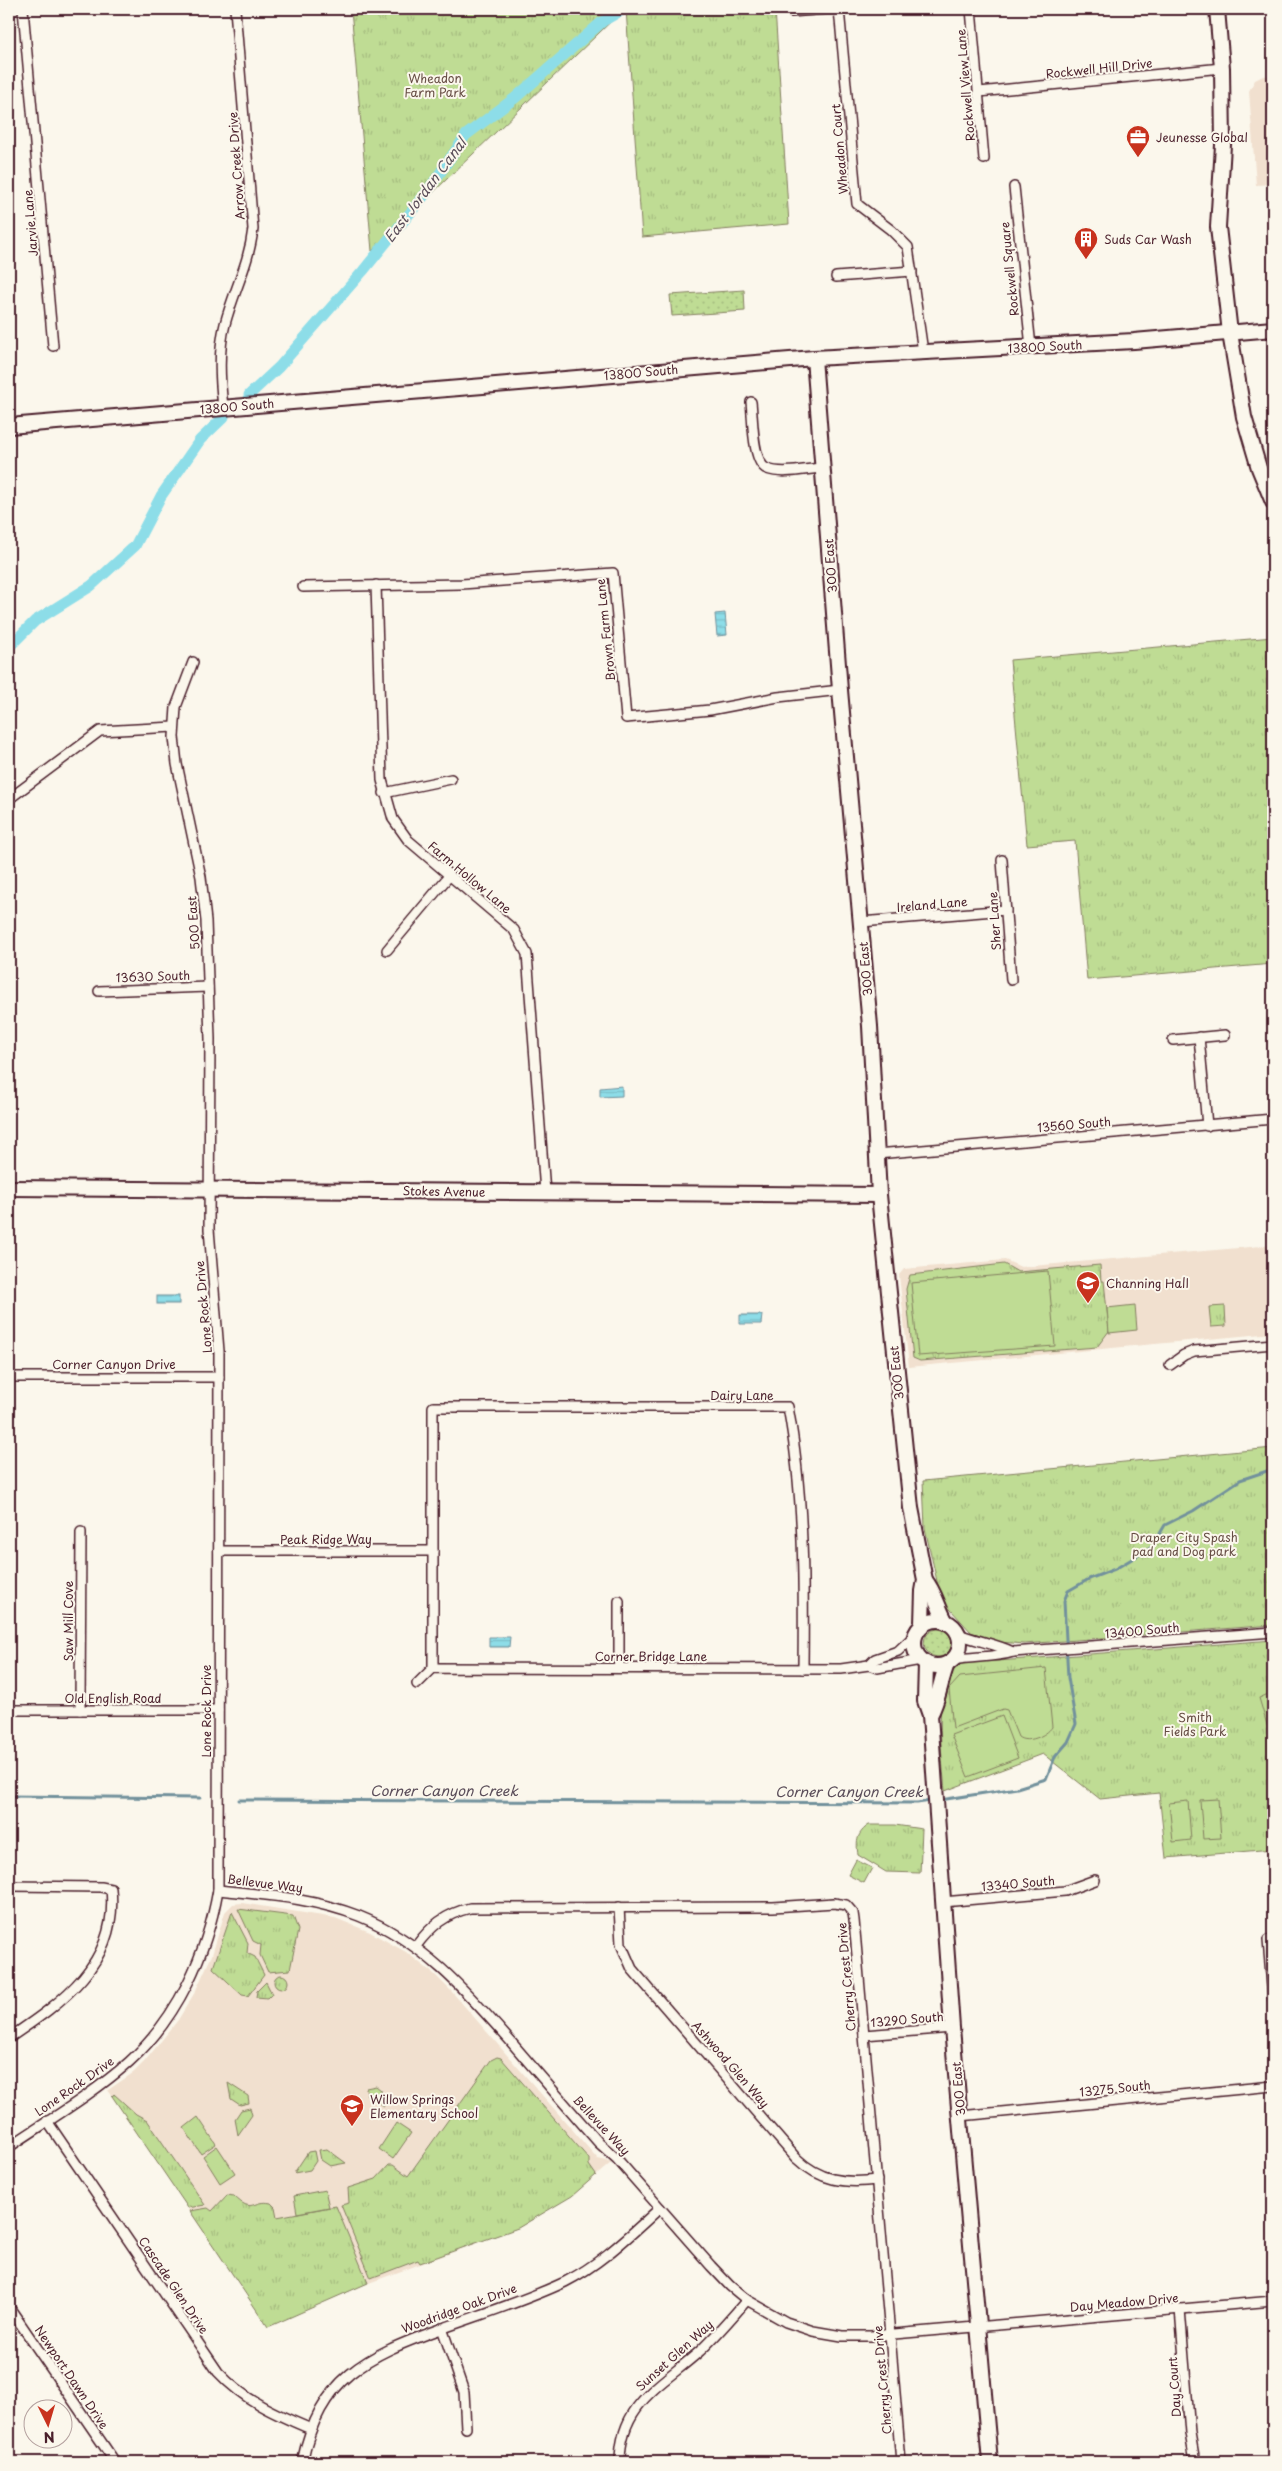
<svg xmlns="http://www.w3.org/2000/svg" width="1282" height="2471" font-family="'Playpen Sans',sans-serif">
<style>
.built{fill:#f1e0cf}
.grass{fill:url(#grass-tufts);stroke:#847e60}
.garden{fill:url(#garden-dots);stroke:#847e60}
.pitch{fill:#bfdc94;stroke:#847e60}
.water{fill:url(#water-rules);stroke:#72919c}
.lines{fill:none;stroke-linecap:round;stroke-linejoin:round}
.stream{stroke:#72919c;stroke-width:3}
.canal{stroke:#8ddde8;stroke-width:11}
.street-casing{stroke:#4a1f2b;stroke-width:12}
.secondary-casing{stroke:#4a1f2b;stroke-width:18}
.street{stroke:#fbf7ec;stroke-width:9}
.secondary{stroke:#fbf7ec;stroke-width:14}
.labels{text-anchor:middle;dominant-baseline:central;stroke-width:4;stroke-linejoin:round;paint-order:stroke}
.street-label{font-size:12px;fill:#4a1f2b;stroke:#fbf7ec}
.park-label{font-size:12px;fill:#674e45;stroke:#fbf7ec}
.poi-label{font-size:12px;fill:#4a1f2b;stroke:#fbf7ec;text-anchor:start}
.water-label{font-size:14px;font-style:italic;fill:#5b4e5a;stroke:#fbf7ec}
</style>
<defs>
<pattern id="grass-tufts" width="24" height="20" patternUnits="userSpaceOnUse" patternTransform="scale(1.25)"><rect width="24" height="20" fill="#bfdc94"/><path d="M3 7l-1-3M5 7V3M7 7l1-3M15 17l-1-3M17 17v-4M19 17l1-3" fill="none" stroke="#a6bc80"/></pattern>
<pattern id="garden-dots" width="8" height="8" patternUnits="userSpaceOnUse" patternTransform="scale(1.25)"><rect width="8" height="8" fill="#bfdc94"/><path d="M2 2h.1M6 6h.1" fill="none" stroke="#a6bc80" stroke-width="1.8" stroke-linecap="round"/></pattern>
<pattern id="water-rules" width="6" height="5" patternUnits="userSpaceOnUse" patternTransform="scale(1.25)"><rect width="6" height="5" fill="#8ddde8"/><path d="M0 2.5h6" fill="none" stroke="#7bbdc7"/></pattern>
</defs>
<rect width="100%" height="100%" fill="#fbf7ec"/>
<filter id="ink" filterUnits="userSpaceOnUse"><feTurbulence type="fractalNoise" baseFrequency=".02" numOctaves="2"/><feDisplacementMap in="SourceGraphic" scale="10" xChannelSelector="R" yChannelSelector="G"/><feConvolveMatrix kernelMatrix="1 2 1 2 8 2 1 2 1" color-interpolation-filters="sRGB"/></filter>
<g filter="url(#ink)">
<g class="built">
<path d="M1273 75V184L1256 185 1249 91 1255 80 1263 76Z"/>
<path d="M1273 1245V1333L909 1367 899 1275 904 1269 1005 1260 1021 1267Z"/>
<path d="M242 1903 335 1918 370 1932 406 1952 434 1974 452 1992 598 2159 612 2162 572 2196 518 2228 358 2287 268 2327 108 2090 133 2073 145 2061 178 2020 195 1992 212 1955 225 1912 233 1904Z"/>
</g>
<g class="grass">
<path d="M351 9H624L372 251Z"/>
<path d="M626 9H775L789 224 642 237Z"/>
<path d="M1273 637V964L1087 980 1075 841 1027 845 1010 660Z"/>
<path d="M1004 1264 1018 1272 1100 1265 1101 1281H1104L1109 1331 1097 1347 920 1361 913 1358 906 1289 910 1275Z"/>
<path d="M1225 1306 1226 1326 1211 1327 1209 1307Z"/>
<path d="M1273 1448V1625L1024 1644 999 1642 971 1632 941 1599 925 1528 923 1481Z"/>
<path d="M1273 1640V1849L1166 1858 1159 1793 1100 1799 1043 1754 945 1791C943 1765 933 1692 950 1672 962 1659 981 1660 998 1661Z"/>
<path d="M869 1825H895L922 1829 920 1873 886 1872 858 1855C856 1841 857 1833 869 1825Z"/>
<path d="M856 1860 872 1868 864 1883 848 1875Z"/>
<path d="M238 1909 293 1916 298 1930 290 1970 268 1972 260 1955 261 1945 253 1941Z"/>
<path d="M232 1912 248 1943 247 1953 255 1957 264 1975 248 1996 242 1995 213 1968Z"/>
<circle cx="281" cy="1982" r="7"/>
<path d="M266 1982 272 1994 268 1998 256 1997 257 1991Z"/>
<path d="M497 2057 501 2058 589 2159V2165L596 2175 572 2196 518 2228 420 2263 418 2260 371 2278 341 2205 349 2203 348 2188 376 2179 389 2165H393L408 2176 491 2060Z"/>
<path d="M228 2083 248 2096 249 2103 240 2105 231 2099Z"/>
<path d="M376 2086 381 2090 384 2106 367 2095 366 2088Z"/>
<path d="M114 2094 136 2114 147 2120 205 2205 188 2208 112 2096Z"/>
<path d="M250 2108 252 2115 238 2135 235 2119 241 2110Z"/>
<path d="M327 2149 346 2163 330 2166 321 2160 319 2150Z"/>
<path d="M314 2151 316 2161 310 2170 294 2173 308 2152Z"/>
<path d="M227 2195 234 2196C253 2215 252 2199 271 2203L275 2207 277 2217 336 2206 368 2283 268 2327 190 2211 208 2208 212 2211Z"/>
</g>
<g class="garden">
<path d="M744 290 745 311 672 316 670 295Z"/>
<circle cx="938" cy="1643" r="14"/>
</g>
<g class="pitch">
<path d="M1048 1271 1055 1346 918 1356 911 1283Z"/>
<path d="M1135 1305 1137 1330 1109 1333 1107 1308Z"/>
<path d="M1046 1668 1052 1727C1046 1736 1027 1744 1018 1737L1007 1710 1003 1709 953 1728 949 1689 960 1677Z"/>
<path d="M1273 1692V1745L1259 1698Z"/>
<path d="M1002 1716 1018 1758 968 1777 951 1735Z"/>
<path d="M1218 1799 1221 1838 1203 1839 1200 1800Z"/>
<path d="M1188 1801 1191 1840 1173 1842 1169 1803Z"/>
<path d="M198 2117 216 2144 201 2154 184 2128Z"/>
<path d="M396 2123 411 2133 393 2159 379 2149Z"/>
<path d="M217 2146 235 2173 220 2183 203 2156Z"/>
<path d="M325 2190 329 2207 297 2213 294 2196Z"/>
</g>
<g class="water">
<path d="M725 613 727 635 717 636 715 614Z"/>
<path d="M622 1086V1096L600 1097V1088Z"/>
<rect x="157" y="1296" width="22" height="8"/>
<path d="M740 1315H762L761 1324H740Z"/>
<path d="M489 1637H510L509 1647H489Z"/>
</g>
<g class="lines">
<g class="stream">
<path d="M1272 1526 1273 1530"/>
<path d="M9 1796 200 1798"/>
<path d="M239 1800 917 1803 931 1801"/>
<path d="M940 1800 1017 1788 1046 1779 1055 1757 1068 1742 1076 1724 1068 1678 1064 1601 1068 1591 1089 1579 1115 1569 1152 1547 1165 1525 1193 1511 1240 1480 1273 1469"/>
</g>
<g class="canal">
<path d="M249 395 279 367 363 271 427 192 466 135 515 98 603 21 624 9"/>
<path d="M9 647 35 621 91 586 135 546 161 496 200 440 224 417"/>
</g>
<g class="street-casing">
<g id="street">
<path d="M23 9 53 346"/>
<path d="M839 9 857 204 891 230 908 247 923 352"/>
<path d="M971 9 984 159"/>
<path d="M791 12 827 9"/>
<path d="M979 92 1222 68"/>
<path d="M1014 187 1031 347"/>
<path d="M836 277 912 271"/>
<path d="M751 402C753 417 752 463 767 469 783 475 806 469 822 468"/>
<path d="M223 407C220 380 218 351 225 324 234 290 249 264 253 229L235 9"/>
<path d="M376 585 382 780 393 819 408 840 514 930 527 954 545 1192"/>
<path d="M303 587 462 584 613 573 626 718 710 710 778 697 840 690"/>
<path d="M384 793 451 779"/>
<path d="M9 799 100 731 174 727"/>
<path d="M1002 860 1011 980"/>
<path d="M861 922 1006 910"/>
<path d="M387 950 449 876"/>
<path d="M99 991 208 987"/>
<path d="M1199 1037 1207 1126"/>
<path d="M1173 1040 1225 1035"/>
<path d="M877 1154 1273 1119"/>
<path d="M1170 1365 1184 1355 1194 1351 1273 1344"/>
<path d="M9 1377H219"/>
<path d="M219 1551H433"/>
<path d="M958 1634C977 1641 996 1644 1013 1652"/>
<path d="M954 1660C974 1656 994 1658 1013 1652L1273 1632"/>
<path d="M869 1665 875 1659 898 1651 915 1635"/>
<path d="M433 1668V1407H788C804 1493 804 1582 803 1669"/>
<path d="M619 1668V1601"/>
<path d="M417 1684 433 1668 841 1669 869 1665 877 1668 921 1660"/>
<path d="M9 1710H218"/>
<path d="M80 1710 81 1532"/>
<path d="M9 1886 101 1887 111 1889C119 1963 62 2002 9 2038"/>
<path d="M218 1890C265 1895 314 1898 359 1916 424 1942 467 1992 512 2043 541 2077 570 2110 599 2143L617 2159 711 2266 730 2286 747 2300 786 2322 813 2331 842 2336H871L1273 2301"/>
<path d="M943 1902 1065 1891 1095 1880"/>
<path d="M619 1907 621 1944 632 1969 796 2158C820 2181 845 2184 877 2180"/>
<path d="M1268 1940 1273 1999"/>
<path d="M416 1946C431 1926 445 1914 470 1908L773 1907 834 1903 846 1905 853 1913 854 1920 901 2462"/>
<path d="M864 2035 952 2028"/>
<path d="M960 2116 1273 2086"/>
<path d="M47 2121 218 2372C245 2401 275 2414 311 2429"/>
<path d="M9 2147C49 2120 93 2094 129 2062 178 2018 207 1953 218 1890L219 1351 209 1229 210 1039 206 921 201 877 177 764 174 737 176 707 193 662"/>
<path d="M9 2307 115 2462"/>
<path d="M1180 2309 1190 2433 1195 2462"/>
<path d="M442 2328 464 2392 466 2428"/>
<path d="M302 2462C320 2378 365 2356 441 2329 482 2314 525 2301 565 2282 601 2264 630 2235 660 2208"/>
<path d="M620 2462C620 2403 662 2385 700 2351 717 2335 732 2317 747 2300"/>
</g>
</g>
<g class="secondary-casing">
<g id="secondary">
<path d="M1217 9 1222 68 1223 145 1218 227 1230 333 1244 417 1259 468 1273 502"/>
<path d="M814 358 840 690 870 1026 879 1195 911 1508 925 1580 923 1591 922 1624"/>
<path d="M9 426 814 358 1134 341 1273 329"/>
<path d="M9 1188 879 1195"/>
<path d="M925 1580C935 1592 938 1608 946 1622"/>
<circle cx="937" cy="1643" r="23"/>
<path d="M926 1664 925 1701 930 1715 952 2028 990 2462"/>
<path d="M930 1715C939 1699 940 1682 947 1664"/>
</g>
</g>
<use href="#street" class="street"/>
<use href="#secondary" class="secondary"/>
</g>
</g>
<defs>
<g id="office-pin" transform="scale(1.25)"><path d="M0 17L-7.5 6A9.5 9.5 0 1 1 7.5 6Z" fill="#c8321e" stroke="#fbf7ec"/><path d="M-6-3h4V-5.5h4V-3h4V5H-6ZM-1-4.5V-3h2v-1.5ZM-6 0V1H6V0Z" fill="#fff"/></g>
<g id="building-pin" transform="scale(1.25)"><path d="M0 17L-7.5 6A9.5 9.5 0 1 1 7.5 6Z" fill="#c8321e" stroke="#fbf7ec"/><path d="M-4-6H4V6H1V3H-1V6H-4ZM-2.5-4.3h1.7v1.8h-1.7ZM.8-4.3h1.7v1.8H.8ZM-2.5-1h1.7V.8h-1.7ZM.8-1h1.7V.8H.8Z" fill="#fff"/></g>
<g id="school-pin" transform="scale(1.25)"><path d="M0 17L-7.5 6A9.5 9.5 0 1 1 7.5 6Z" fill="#c8321e" stroke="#fbf7ec"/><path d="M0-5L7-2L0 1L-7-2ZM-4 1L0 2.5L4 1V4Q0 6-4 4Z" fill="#fff"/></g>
</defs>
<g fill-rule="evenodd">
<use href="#office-pin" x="1138" y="137"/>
<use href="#building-pin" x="1086" y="239"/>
<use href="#school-pin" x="1088" y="1283"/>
<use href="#school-pin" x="352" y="2106"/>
</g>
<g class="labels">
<g class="street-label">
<text transform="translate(1099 68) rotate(-6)">Rockwell Hill Drive</text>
<text transform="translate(965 85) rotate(-95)">Rockwell View Lane</text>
<text transform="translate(839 149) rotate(-95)">Wheadon Court</text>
<text transform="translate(236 166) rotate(-94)">Arrow Creek Drive</text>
<text transform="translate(30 223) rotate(-95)">Jarvie Lane</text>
<text transform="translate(1009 269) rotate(-96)">Rockwell Square</text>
<text transform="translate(1045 346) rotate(-3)">13800 South</text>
<text transform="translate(641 372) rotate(-5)">13800 South</text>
<text transform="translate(237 406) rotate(-5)">13800 South</text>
<text transform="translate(830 566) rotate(-94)">300 East</text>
<text transform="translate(605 630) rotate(-96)">Brown Farm Lane</text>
<text transform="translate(470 877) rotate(40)">Farm Hollow Lane</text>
<text transform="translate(932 904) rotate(-5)">Ireland Lane</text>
<text transform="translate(994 921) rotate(-94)">Sher Lane</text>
<text transform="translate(193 923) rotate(-94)">500 East</text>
<text transform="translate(865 969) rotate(-95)">300 East</text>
<text transform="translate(153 976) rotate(-2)">13630 South</text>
<text transform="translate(1074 1124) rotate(-5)">13560 South</text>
<text transform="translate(444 1191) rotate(1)">Stokes Avenue</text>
<text transform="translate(203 1307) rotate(-95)">Lone Rock Drive</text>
<text x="114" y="1364">Corner Canyon Drive</text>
<text transform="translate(896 1373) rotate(-96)">300 East</text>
<text x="742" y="1395">Dairy Lane</text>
<text x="326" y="1539">Peak Ridge Way</text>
<text transform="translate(68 1621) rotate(-90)">Saw Mill Cove</text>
<text transform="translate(1142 1630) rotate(-5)">13400 South</text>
<text x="651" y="1656">Corner Bridge Lane</text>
<text x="113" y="1698">Old English Road</text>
<text transform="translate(206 1711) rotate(-90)">Lone Rock Drive</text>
<text transform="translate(265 1883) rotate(7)">Bellevue Way</text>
<text transform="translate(1018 1883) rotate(-5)">13340 South</text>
<text transform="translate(846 1977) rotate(-95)">Cherry Crest Drive</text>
<text transform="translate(907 2019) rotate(-5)">13290 South</text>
<text transform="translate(731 2064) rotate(49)">Ashwood Glen Way</text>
<text transform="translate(74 2086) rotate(-35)">Lone Rock Drive</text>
<text transform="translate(1115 2088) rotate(-6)">13275 South</text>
<text transform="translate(958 2089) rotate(-95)">300 East</text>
<text transform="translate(602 2125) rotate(47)">Bellevue Way</text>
<text transform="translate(174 2285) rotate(56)">Cascade Glen Drive</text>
<text transform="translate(1124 2302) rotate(-5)">Day Meadow Drive</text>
<text transform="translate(459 2308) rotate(-20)">Woodridge Oak Drive</text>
<text transform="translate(674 2355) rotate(-42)">Sunset Glen Way</text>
<text transform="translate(72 2377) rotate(56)">Newport Dawn Drive</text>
<text transform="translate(882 2380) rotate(-95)">Cherry Crest Drive</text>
<text transform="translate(1174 2387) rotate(-94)">Day Court</text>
</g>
<g class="park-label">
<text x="435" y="78">Wheadon<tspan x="435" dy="14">Farm Park</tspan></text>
<text x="1184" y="1537">Draper City Spash<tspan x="1184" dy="14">pad and Dog park</tspan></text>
<text x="1195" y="1717">Smith<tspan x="1195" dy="14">Fields Park</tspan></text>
</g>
<g class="poi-label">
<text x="1156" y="137">Jeunesse Global</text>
<text x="1104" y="239">Suds Car Wash</text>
<text x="1106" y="1283">Channing Hall</text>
<text x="370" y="2099">Willow Springs<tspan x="370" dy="14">Elementary School</tspan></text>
</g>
<g class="water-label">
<text transform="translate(425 190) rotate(-53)">East Jordan Canal</text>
<text x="444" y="1790">Corner Canyon Creek</text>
<text x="849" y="1791">Corner Canyon Creek</text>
</g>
</g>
<rect width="1282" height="2471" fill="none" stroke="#fbf7ec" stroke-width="30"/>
<rect x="15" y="15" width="1252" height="2441" fill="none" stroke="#4a1f2b" stroke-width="2" filter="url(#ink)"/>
<g transform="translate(48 2424) rotate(175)"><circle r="24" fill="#fbf7ec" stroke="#b4a19f"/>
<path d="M0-4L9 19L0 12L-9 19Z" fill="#c8321e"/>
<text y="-8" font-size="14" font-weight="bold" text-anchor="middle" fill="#4a1f2b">N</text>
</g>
</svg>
